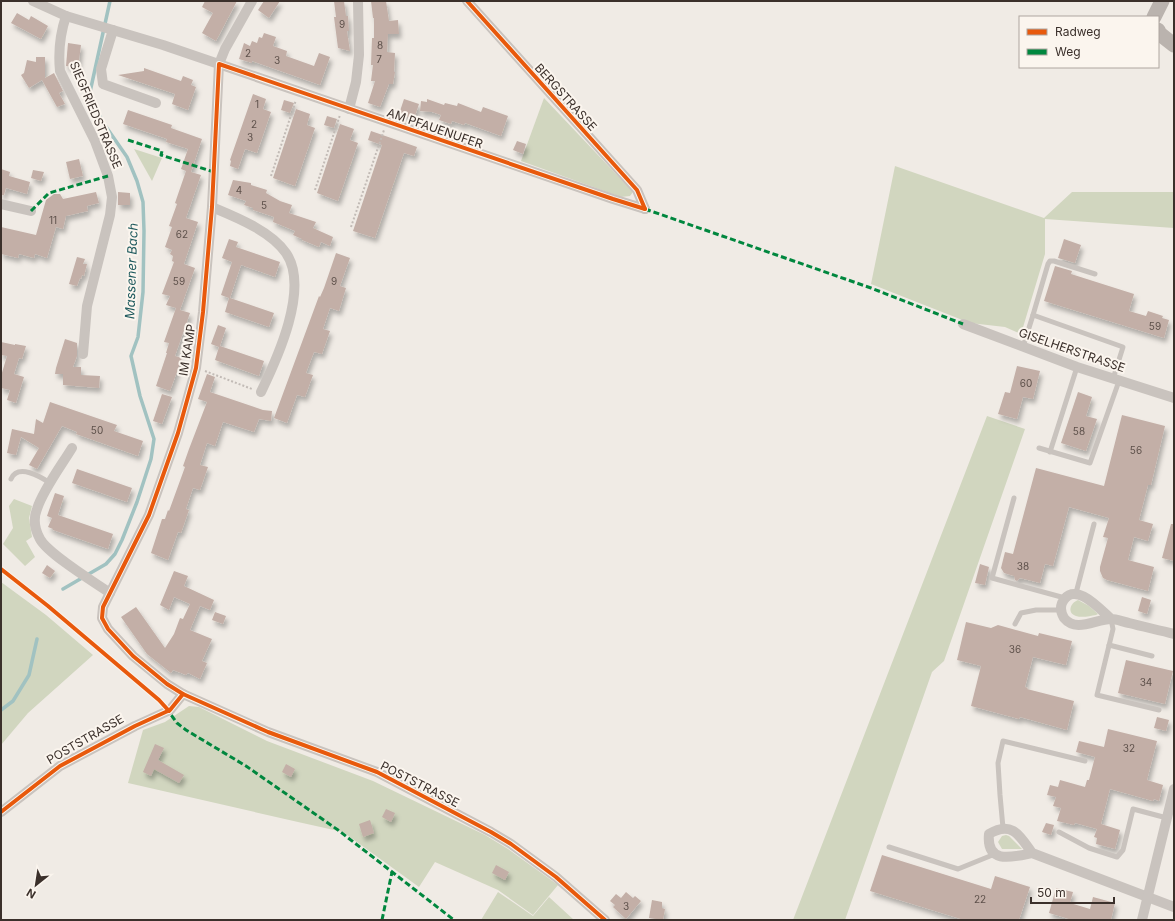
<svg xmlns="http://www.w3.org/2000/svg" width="1175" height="921" font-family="Inter,sans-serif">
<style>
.green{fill:#d1d6bf}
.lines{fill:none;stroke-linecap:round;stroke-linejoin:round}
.stream{stroke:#a1c2c1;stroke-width:3.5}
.building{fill:#c3afa7;filter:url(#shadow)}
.path{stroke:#c2bbb6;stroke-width:2;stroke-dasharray:2 2;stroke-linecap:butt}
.service{stroke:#c9c3be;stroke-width:5}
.minor{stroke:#c9c3be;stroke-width:10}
.secondary{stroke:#bab3ae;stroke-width:15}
.quiet{stroke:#00873e;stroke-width:3;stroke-dasharray:6 3;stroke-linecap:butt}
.cycleway-casing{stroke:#fbf5ee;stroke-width:6}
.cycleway{stroke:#e8590c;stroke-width:4}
.labels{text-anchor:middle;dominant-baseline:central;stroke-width:4;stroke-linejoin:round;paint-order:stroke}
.number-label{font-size:10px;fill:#5d504a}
.street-label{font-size:12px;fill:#3b302b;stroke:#fbf5ee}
.water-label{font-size:13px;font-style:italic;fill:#1f5a5e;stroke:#fbf5ee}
</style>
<defs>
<filter id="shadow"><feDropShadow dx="2.5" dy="4.5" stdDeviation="2" flood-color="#0004"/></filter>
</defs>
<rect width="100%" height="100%" fill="#f0ebe5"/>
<g class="green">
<path d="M544 98 633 192 630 196 621 197 521 161Z"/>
<path d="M134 149 162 158 152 181Z"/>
<path d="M895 166 1044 218 1072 192H1174V228L1045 219V254L1021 334 1005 327 970 323 871 284Z"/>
<path d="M987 416 1025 429 944 661 932 672 845 920H793Z"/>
<path d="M14 499 32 506 29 518 32 537 26 541 35 557 25 566 3 544 13 528 9 506Z"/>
<path d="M1 582 46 615 93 655 28 713 1 745Z"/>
<path d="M1078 600 1089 606 1098 614 1096 615C1090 616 1082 618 1076 616 1067 613 1070 603 1078 600Z"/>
<path d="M189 706 199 707 267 741 373 781 485 835 508 849 558 885 533 915 498 890 435 862 419 887 343 832 298 822 128 783 143 730 165 722Z"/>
<path d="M1006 835 1009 836 1022 849H1002L998 842 1002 836Z"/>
<path d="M498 892 533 916 549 897 574 920H481Z"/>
</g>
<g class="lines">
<g class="stream">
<path d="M63 589 106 564 115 554 122 540 137 502 151 459 154 439 140 396 131 356 138 337 143 292 144 231 143 202 137 181 127 157 102 121 90 92 110 1"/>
<path d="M1 710 13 701 29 675 37 639"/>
</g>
</g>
<g class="building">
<path d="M205 1H237L216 41 202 33 213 13 202 7Z"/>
<path d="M264 1H280L269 18 258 10Z"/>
<path d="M334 1H344L346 16H348L349 31H347L350 51 338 48 334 17H336Z"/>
<path d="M371 1H386L389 21 398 20 399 34H388L387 52 395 53 394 72H395L393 84H389L380 107 368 103 375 81H371L373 65H371L372 38H374V18H373Z"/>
<path d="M17 13 29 20 31 16 48 26 41 39 11 23Z"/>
<path d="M264 33 276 37 273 46 287 51 286 56 314 66 319 53 330 57 320 85 252 61V63L239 59 244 43 250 46 252 41 257 43 259 37 262 38Z"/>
<path d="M68 43 81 45 78 68 66 66Z"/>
<path d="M36 57H45V78L54 73 63 91 59 93 65 104 57 107 42 80 29 88 21 75 24 73 27 60 36 62Z"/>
<path d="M144 68 181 81 183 76 193 80 191 85 196 87 188 110 172 104 175 94 118 75 144 71Z"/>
<path d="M253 94 266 99 263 109 271 112 257 153 245 149 238 169 230 166 231 161 230 160Z"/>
<path d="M404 99 419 104 414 119 399 114Z"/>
<path d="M427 99 444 105 445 103 457 106 458 103 481 112 483 107 508 116 501 136 465 123 464 125 452 121 451 124 439 120 441 115 432 112 420 111 421 101 427 102Z"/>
<path d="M284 100 294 103 290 113 281 110Z"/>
<path d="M296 109 310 114 307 125 315 128 295 186 273 178Z"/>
<path d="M128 110 172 125 171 128 202 139 191 172 201 175 186 218 198 222 184 264 195 268 180 310 190 313 175 356 182 358 170 391 156 386 167 353H166L169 343 164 342 176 308 166 305 170 296 162 294 174 262 172 261 173 256 170 254 172 250 165 247 172 227 169 226 177 204 175 203 186 171 181 169 188 149 166 142 167 139 123 124Z"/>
<path d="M327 116 337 119 334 128 324 125Z"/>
<path d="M340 124 354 129 350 140 358 143 338 201 317 193Z"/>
<path d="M371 131 417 147 414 156 404 153 375 238 353 231 382 145 368 140Z"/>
<path d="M517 141 526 144 523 154 513 150Z"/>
<path d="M79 159 83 176 70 179 66 162Z"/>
<path d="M1 169 10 172 9 176 30 182 27 194 6 188 4 195H1Z"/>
<path d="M33 170 44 172 41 181 31 178Z"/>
<path d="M233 180 251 183V185L267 190 266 193 280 201 292 205 289 213 316 222 313 228 333 237 330 246 321 242 319 247 302 240V239L293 235 295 231 273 222 274 217 253 210V208L244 205 246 201 228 195Z"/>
<path d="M96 192 99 203 87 206 88 211 66 216 63 229 56 227 47 258 35 254 34 258 19 254 18 258 1 254V227L36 235 46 200 54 194H60L63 199Z"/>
<path d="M118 192 130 193V205H118Z"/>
<path d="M229 239 238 242 236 247 280 262 275 277 241 265 230 298 274 313 269 327 225 312 229 298 221 295 232 262 222 258Z"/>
<path d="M1064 239 1081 245 1075 263 1058 258Z"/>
<path d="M336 253 350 258 340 286 346 288 339 311 330 308 323 329 330 331 322 354 314 352 306 373 313 375 305 397 297 395 287 423 274 418 319 296 320 297 324 288Z"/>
<path d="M77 257 85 259 83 264H87L84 276 82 275 81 279 80 278 77 286 69 284Z"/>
<path d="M1055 266 1072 271 1071 274 1134 294 1129 311 1146 316 1148 311 1163 316 1162 318 1169 320 1164 338 1044 301Z"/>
<path d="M218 325 226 328 220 346 264 361 259 376 215 360 219 347 211 344Z"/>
<path d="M65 339 77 343V356L73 367H81V375L100 376 99 388 63 385V374H55L56 368Z"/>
<path d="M1 342 15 345V344L26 346 22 359 19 358 14 374 24 377 16 403 7 400 10 390 1 388V376L7 356 1 355Z"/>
<path d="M1017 366 1040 371 1033 399 1023 397 1017 419 998 414 1005 392 1010 393Z"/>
<path d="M207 374 215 377 210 392 263 410 272 411 271 421 259 419 254 432 223 422 215 446 207 443 200 465 208 467 200 490 193 488 186 509 189 510 181 533 178 532 168 560 151 553 162 519H165L168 510 169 511 185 467 183 466 189 449 207 402 198 399Z"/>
<path d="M1078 392 1092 397 1086 416 1097 419 1086 451 1061 443Z"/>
<path d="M162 394 172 397 162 424 153 421Z"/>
<path d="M50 402 117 425 114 431 143 441 138 456 76 434 77 432 62 426 37 469 29 465 39 448 21 437 16 455 7 453 12 429 34 434 36 419 43 423Z"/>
<path d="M1122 415 1165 426 1151 485H1148L1139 520 1153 524 1148 541 1134 537 1128 560 1154 567 1148 591 1107 580 1103 578 1100 571V567L1108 538 1103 537 1109 518 1069 507 1053 566 1045 564 1040 583 1020 578 1017 581 1015 580 1014 576 1004 573 1001 568 1005 552 1013 554 1036 468 1104 486Z"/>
<path d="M77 469 132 488 127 502 72 483Z"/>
<path d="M55 493 64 496 58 515 113 534 108 549 53 530V529L48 527 52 518 47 516Z"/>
<path d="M1171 524H1174V561L1162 558Z"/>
<path d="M980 564 989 567 985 585 975 583Z"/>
<path d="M47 565 55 571 50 578 42 573Z"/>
<path d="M174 571 188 576 184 586 214 600 210 610 200 606 190 630 212 639 202 661 207 663 200 679 188 673 186 675 173 670 171 673 147 654 121 617 136 607 165 648 174 634 180 618 183 619 190 604 174 597 169 610 160 605Z"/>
<path d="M1142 597 1151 600 1147 614 1138 611Z"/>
<path d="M215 612 226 616 223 624 212 620Z"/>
<path d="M966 622 991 628 998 625 1038 636 1039 633 1072 641 1066 665 1033 657 1025 687 1028 688 1027 689 1074 701 1067 730 1020 717 1019 719 971 706 981 666 957 660Z"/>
<path d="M1126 660 1173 671 1165 704 1118 693Z"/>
<path d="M1157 717 1169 720 1166 731 1154 728Z"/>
<path d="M1108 729 1157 741 1147 780 1163 785 1159 801 1154 799 1153 801 1110 789 1101 824 1120 830 1115 849 1096 844 1097 838 1094 837 1097 829 1075 823 1074 825 1057 821 1061 808 1053 806 1056 797 1047 795 1050 785 1058 787 1060 780 1085 787 1087 780H1089L1095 757 1076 752 1079 741 1104 747Z"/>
<path d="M155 744 164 748 158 760 184 775 179 783 154 769 151 776 143 772Z"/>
<path d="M286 764 295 769 291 777 282 772Z"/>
<path d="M386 809 395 813 391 822 382 817Z"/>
<path d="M370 820 374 833 363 837 359 824Z"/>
<path d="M1046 823 1054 825 1051 835 1042 832Z"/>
<path d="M882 855 991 889 995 876 1030 887 1019 920H964L870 891Z"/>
<path d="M496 865 509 872 505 880 492 873Z"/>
<path d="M1056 888 1073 892 1070 903 1090 909 1093 897 1115 903 1111 920H1072L1049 913Z"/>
<path d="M626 892 633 898 635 896 641 901 626 919 613 907 615 905 610 901 616 894 621 898Z"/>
<path d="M652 900 662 902V908L665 909 663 920 649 918Z"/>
</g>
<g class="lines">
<g class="path">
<path d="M271 176 296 100"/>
<path d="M315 190 340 115"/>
<path d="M351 227 384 130"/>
<path d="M205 371 252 389"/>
</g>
<g class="service">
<path d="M1033 315 1048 264 1050 261H1054L1095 274"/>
<path d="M1023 347 1033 315 1123 347 1113 379"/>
<path d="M1039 448 1090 463 1119 381"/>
<path d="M1050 452 1077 367"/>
<path d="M11 479C18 463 41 477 50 483"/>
<path d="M1014 498 992 578 1065 598"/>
<path d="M1076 593 1094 524"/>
<path d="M1111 619 1113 629 1097 695 1159 710"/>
<path d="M1015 624 1021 613 1036 610H1061"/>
<path d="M1109 645 1152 656"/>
<path d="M1003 828 1000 795 998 763 1003 741 1085 761"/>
<path d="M1059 832 1089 848 1117 857 1123 850 1133 809 1167 818"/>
<path d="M889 847 958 869 995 854"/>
</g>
<g class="minor">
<path d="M33 1 66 16 163 45 613 199 645 209"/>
<path d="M252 1 225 49 219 64 212 207 203 312 196 368 178 433 149 515 103 607 102 618 108 629 133 656 167 684 183 694 268 732 377 772 491 832 511 844 556 877 605 920"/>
<path d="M467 1 637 190 645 209"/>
<path d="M66 16C60 34 58 51 60 71L95 141 108 176 112 197 110 215 87 306 83 354"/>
<path d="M113 30 101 69 103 84 156 103"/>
<path d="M349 109 356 82 359 55 358 1"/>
<path d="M1 204 31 211"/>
<path d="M212 207C236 217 271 231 286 253 310 288 277 359 261 392"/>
<path d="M963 324 1077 367 1174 398"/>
<path d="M72 448C61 466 43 490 37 509 33 519 35 530 40 539 48 554 94 582 110 593"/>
<path d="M1111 619C1100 609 1074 579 1062 603 1060 608 1061 613 1064 618 1076 633 1096 619 1111 619 1117 619 1123 622 1129 623 1144 627 1159 630 1174 634"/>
<path d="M1 812 60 766 135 726 170 710 183 694"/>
<path d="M1032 853C1013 857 986 865 989 834 1012 820 1020 836 1032 853L1174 907"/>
<path d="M1142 920 1174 789"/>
</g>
<g class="secondary">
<path d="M1154 17 1162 1"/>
<path d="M1158 30 1160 34 1174 45"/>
</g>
<g class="quiet">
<path d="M128 140 162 151 161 155 214 172"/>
<path d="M645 209 871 288 963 324"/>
<path d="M31 211 49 193 108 176"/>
<path d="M166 708 177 723 186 730 246 766 338 830 454 920"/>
<path d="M382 920 392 872"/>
</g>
<g class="cycleway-casing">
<g id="cycleway">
<path d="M467 1 637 190 645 209"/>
<path d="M1 569 48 606 159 700 169 711"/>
<path d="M1 812 60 766 135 726 170 710 183 694"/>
<path d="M605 920 556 877 511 844 491 832 377 772 268 732 183 694 167 684 133 656 108 629 102 618 103 607 149 515 178 433 196 368 203 312 212 207 219 64 613 199 645 209"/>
</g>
</g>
<use href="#cycleway" class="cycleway"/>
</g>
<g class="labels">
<g class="number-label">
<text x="342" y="24">9</text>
<text x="380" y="45">8</text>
<text x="248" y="53">2</text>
<text x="379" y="59">7</text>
<text x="277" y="60">3</text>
<text x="257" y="104">1</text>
<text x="254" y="124">2</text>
<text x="250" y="137">3</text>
<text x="239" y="190">4</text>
<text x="264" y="205">5</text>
<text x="53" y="220">11</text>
<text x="182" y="234">62</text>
<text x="179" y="281">59</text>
<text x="334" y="281">9</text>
<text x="1155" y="326">59</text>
<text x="1026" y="383">60</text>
<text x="97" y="430">50</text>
<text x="1079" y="431">58</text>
<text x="1136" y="450">56</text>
<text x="1023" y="566">38</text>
<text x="1015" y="649">36</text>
<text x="1146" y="682">34</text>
<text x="1129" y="748">32</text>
<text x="980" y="899">22</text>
<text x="626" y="906">3</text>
</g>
<g class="street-label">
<text transform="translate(566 97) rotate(48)">BERGSTRASSE</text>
<text transform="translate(96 115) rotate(67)">SIEGFRIEDSTRASSE</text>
<text transform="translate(435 128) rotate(19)">AM PFAUENUFER</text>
<text transform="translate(187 350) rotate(-81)">IM KAMP</text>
<text transform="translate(1072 350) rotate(19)">GISELHERSTRASSE</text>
<text transform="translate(85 739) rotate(-30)">POSTSTRASSE</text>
<text transform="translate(420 784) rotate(27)">POSTSTRASSE</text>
</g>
<g class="water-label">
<text transform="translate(131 271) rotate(-88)">Massener Bach</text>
</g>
</g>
<rect width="1175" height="921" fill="none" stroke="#3b302b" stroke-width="4"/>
<rect x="1019" y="16" width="140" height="52" fill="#fbf5ee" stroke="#aea6a0"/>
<rect x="1027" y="29" width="20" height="6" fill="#e8590c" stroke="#aea6a0"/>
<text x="1055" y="36" font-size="12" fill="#3b302b">Radweg</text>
<rect x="1027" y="49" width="20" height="6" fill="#00873e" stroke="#aea6a0"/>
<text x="1055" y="56" font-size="12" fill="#3b302b">Weg</text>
<g transform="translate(36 885) rotate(210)" stroke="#fbf5ee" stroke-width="3" paint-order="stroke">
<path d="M0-3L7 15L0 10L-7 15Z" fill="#3b302b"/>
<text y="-6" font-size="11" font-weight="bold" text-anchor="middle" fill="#3b302b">N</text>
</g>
<path d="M1031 897v6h83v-6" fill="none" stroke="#3b302b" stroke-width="2"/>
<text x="1037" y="897" font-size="12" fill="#3b302b" stroke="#fbf5ee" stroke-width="3" paint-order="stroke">50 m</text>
</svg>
